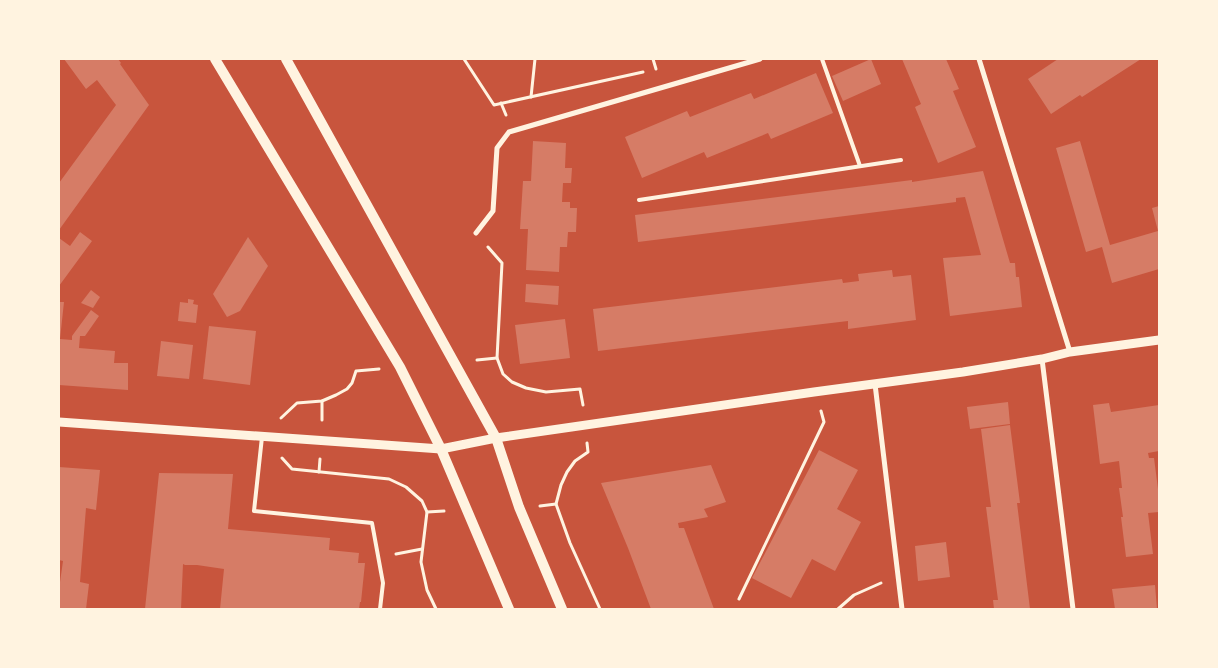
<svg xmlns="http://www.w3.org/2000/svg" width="1218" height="668" font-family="'IBM Plex Sans',sans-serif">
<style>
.building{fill:#d67c66}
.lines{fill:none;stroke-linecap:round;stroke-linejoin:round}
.path{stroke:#fff3e0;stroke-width:3}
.service{stroke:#fff3e0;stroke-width:4}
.minor{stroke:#fff3e0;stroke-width:5}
.tertiary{stroke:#fff3e0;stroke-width:9}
.secondary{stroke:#fff3e0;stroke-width:10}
</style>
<rect width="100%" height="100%" fill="#c8553d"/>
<g class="building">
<path d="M64 59H118L121 63 120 64 149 105 59 230V183L116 105 97 80 86 89Z"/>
<path d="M871 59 881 84 843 101 832 76Z"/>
<path d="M902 59H946L959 89 953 91 976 147 938 163 915 107 921 104Z"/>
<path d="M1058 59H1141L1082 97 1080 95 1051 114 1028 79Z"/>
<path d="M816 73 833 113 771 139 768 133 707 158 704 152 642 178 625 137 687 111 690 117 751 93 754 99Z"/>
<path d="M533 141 566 143 565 168H572L571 183H563L562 202H570V208H577L576 232H568L567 247H560L559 272 526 270 528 229H520L523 181H531Z"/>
<path d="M1080 141 1110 245 1158 231 1152 208 1159 206V269L1112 283 1102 247 1086 252 1056 148Z"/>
<path d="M983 171 1010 263H1015L1016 277H1019L1022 307 950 316 943 258 981 255 965 197 956 198V202L638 242 635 215 912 180V182Z"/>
<path d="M80 232 92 241 59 286V238L70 246Z"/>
<path d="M248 237 268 266 240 311 227 317 213 294Z"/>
<path d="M892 270 893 277 911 275 916 320 848 329V321L598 351 593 309 842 279 843 283 859 281 858 274Z"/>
<path d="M526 284 559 286 558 305 525 302Z"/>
<path d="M91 290 100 297 93 308 81 303Z"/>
<path d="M188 299 194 300 193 304 198 305 196 323 178 321 180 302 188 303Z"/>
<path d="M59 302H64L60 339 72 340V336L91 310 99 316 85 336H80L79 348 115 351 114 363H128V390L59 385Z"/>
<path d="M565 319 570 358 520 364 515 325Z"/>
<path d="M209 326 256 331 250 385 203 379Z"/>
<path d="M161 341 193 345 189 379 157 376Z"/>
<path d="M1008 402 1010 424 970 429 967 407Z"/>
<path d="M1109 403 1111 412 1159 405V451L1148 453 1149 458H1154L1158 489 1159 488V512L1148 513 1153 554 1126 557 1121 517H1123L1119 488H1122L1119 461 1100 464 1093 405Z"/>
<path d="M1010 425 1020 503H1017L1030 609H994L993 600H998L986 507H991L981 429Z"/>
<path d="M819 450 858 470 837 509 861 522 835 571 812 559 791 598 752 578Z"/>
<path d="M711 465 726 502 704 509 708 517 678 523 679 528H684L714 609H651L628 548 601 483Z"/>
<path d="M59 467 100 470 96 510 86 508 80 582 89 584 86 609H59V589L63 561 59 560Z"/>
<path d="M159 473 233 474 228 529 330 538 329 550 359 553 358 563H365L361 602H360L359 609H220L224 569 197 565H185L183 564 181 609H145Z"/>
<path d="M946 542 950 577 918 581 915 546Z"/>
<path d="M1155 585 1157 609H1115L1112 589Z"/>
</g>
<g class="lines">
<g class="path">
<path d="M464 59 494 105 643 72"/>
<path d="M653 59 656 69"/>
<path d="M531 97 535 59"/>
<path d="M501 103 506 115"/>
<path d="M488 247 502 263 497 358 503 374 512 382 526 388 546 392 580 389 583 405"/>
<path d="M477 360 497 358"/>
<path d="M281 418 297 403 322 401 336 395 347 389 352 383 356 371 379 369"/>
<path d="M322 420V401"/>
<path d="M587 443 588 452 575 461 567 472 561 485 556 504 570 543 600 609"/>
<path d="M282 458 292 469 389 479 406 487 422 501 427 512 421 562 427 590 436 609"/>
<path d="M319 472 320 459"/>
<path d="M540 506 556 504"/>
<path d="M427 512 444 511"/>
<path d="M396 554 422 549"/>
<path d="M739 599 824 422 821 411"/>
<path d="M838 609 854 595 881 583"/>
</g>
<g class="service">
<path d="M822 59 860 166"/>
<path d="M639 200 901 160"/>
<path d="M262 437 254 511 372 523 383 583 380 609"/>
</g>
<g class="minor">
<path d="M979 59 1070 352"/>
<path d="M476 233 493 211 497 148 509 132 760 59"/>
<path d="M1042 359 1073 609"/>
<path d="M875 384 902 609"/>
</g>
<path class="tertiary" d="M59 422 441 449 496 438 814 392 963 372 1042 359 1070 352 1159 340"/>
<g class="secondary">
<path d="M215 59 400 367 441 449 509 609"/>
<path d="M286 59 496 438 519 507 562 609"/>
</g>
</g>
<rect width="1218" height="668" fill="none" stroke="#fff3e0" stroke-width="120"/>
</svg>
